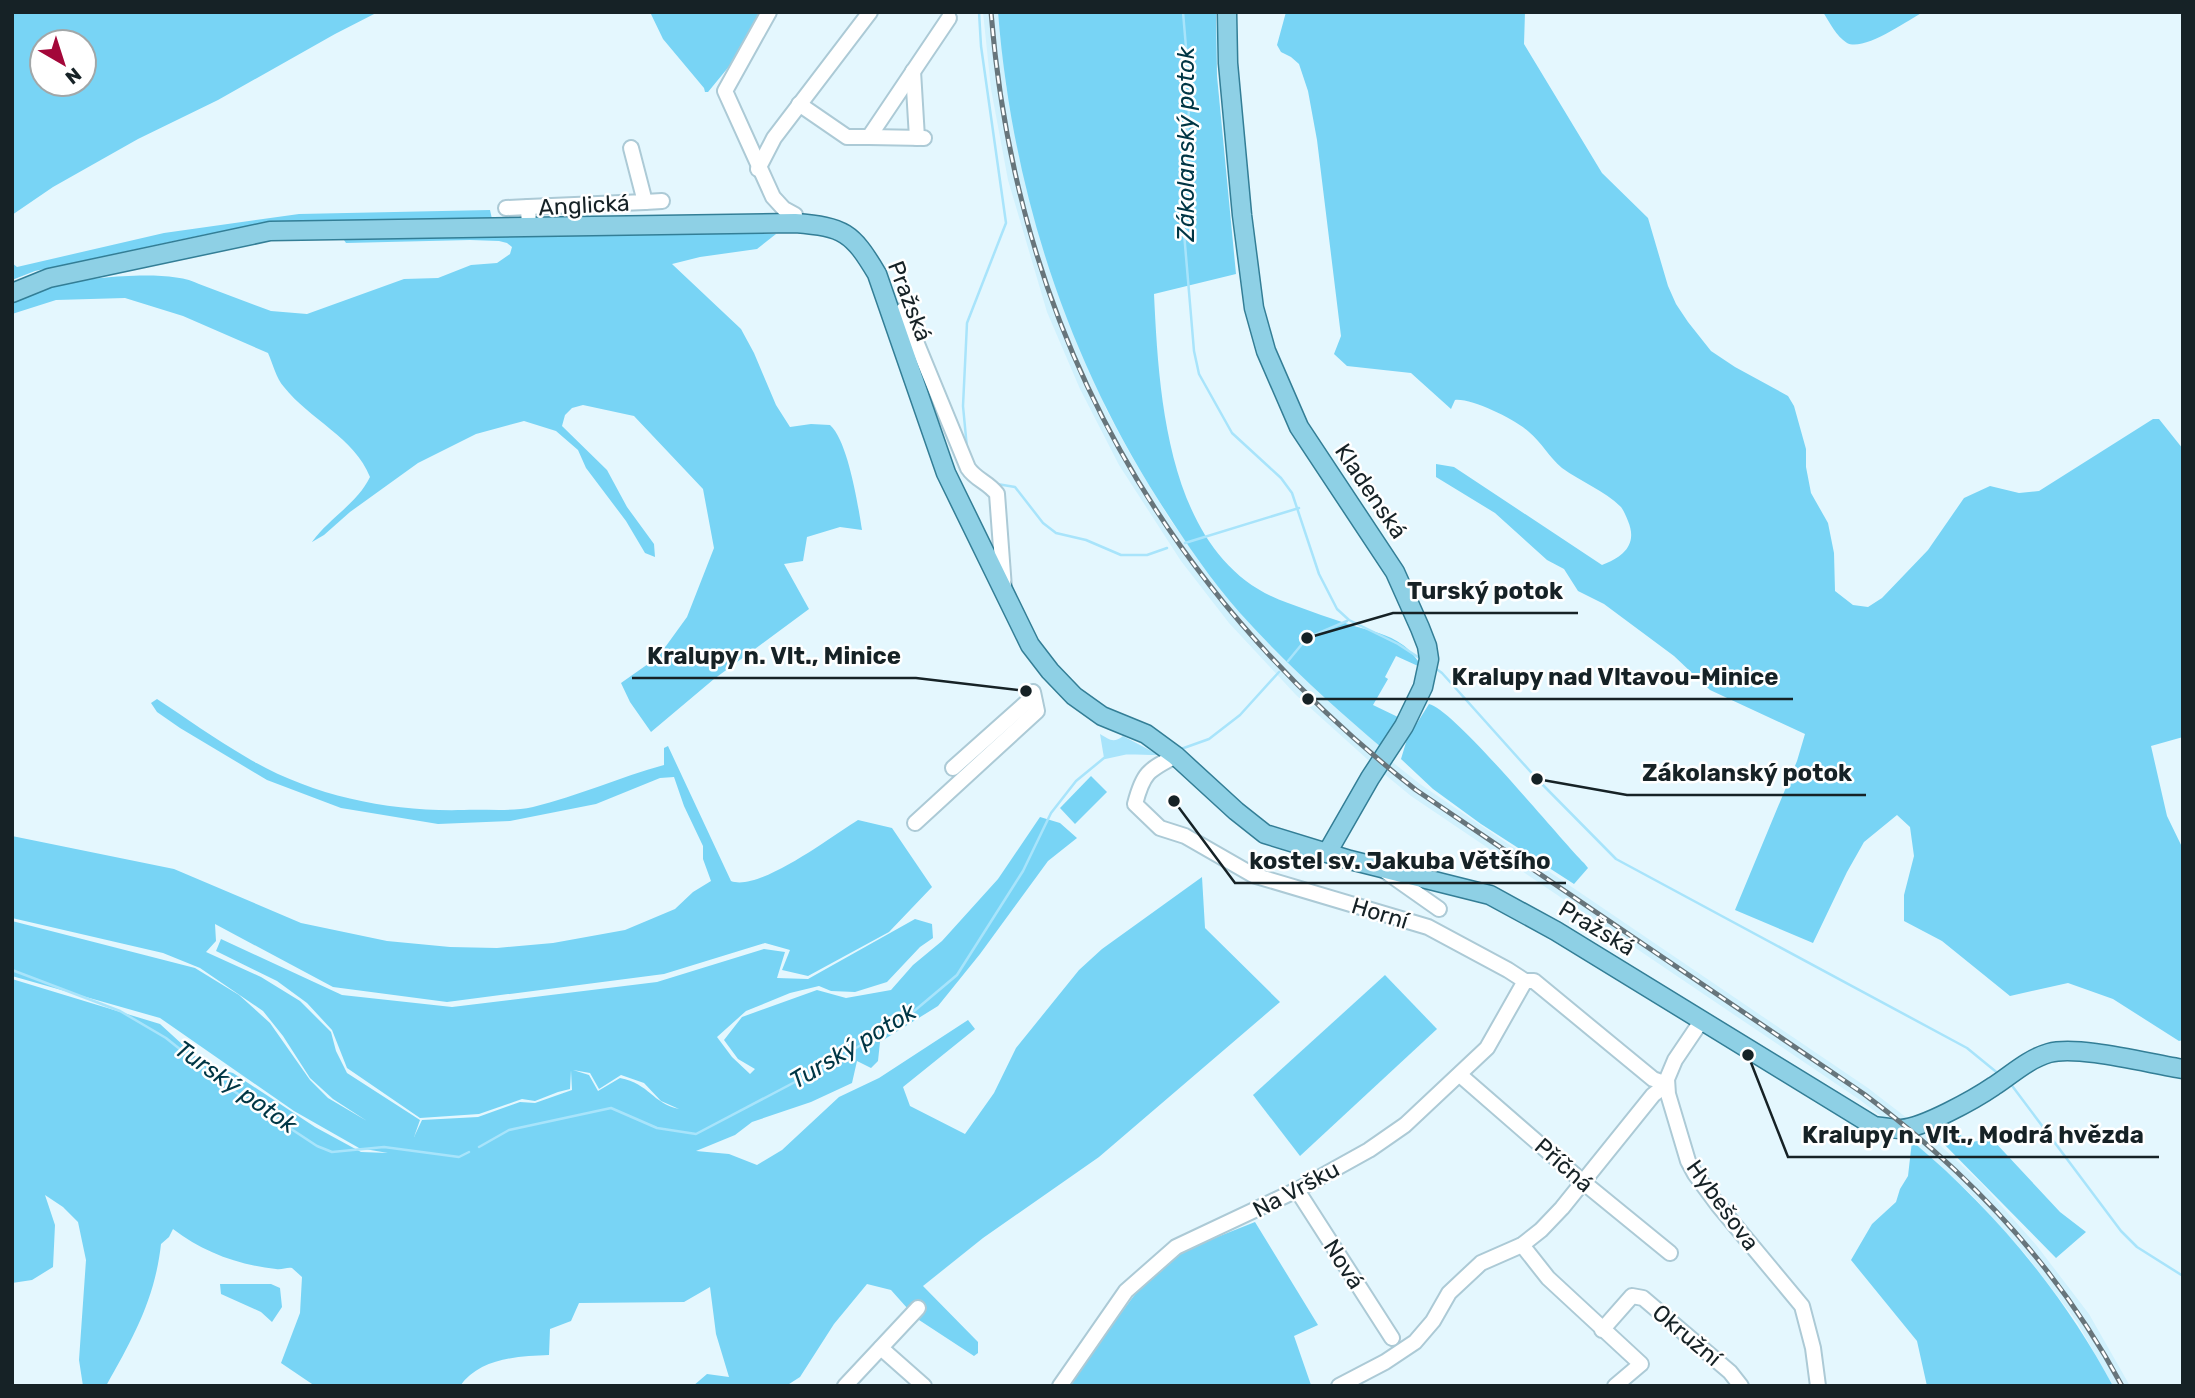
<svg xmlns="http://www.w3.org/2000/svg" width="2195" height="1398" font-family="Rubik,sans-serif">
<style>
.built{fill:#d1f1fd}
.green{fill:#78d4f5;fill-rule:evenodd}
.water{fill:#a8e4fb}
.lines{fill:none;stroke-linecap:round;stroke-linejoin:round}
.stream{stroke:#a8e4fb;stroke-width:2.5}
.minor-casing{stroke:#accad6;stroke-width:18}
.major-casing{stroke:#337e96;stroke-width:21}
.minor{stroke:#fff;stroke-width:14}
.major{stroke:#8ed0e5;stroke-width:18}
.rail-casing{stroke:#67757b;stroke-width:5}
.rail{stroke:#fff;stroke-width:2.5;stroke-dasharray:8;stroke-linecap:butt}
.labels{text-anchor:middle;dominant-baseline:central;stroke-width:5;stroke-linejoin:round;paint-order:stroke}
.street-label{font-size:23px;fill:#162226;stroke:#fff}
.water-label{font-size:24px;font-style:italic;fill:#003645;stroke:#fff}
.leader{fill:none;stroke:#162226;stroke-width:2.5}
.callout-dot{fill:#162226;stroke:#fff;stroke-width:2.5}
.callout-label{font-size:24px;text-anchor:middle;font-weight:bold;fill:#162226;stroke:#fff;stroke-width:5;stroke-linejoin:round;paint-order:stroke}
</style>
<rect width="100%" height="100%" fill="#e4f7fe"/>
<path class="built" d="M983 12H998L1006 87 1106 409 1132 457 1171 521 1241 614 1303 677 1382 748 1386 757 1420 784 1868 1088 1929 1135 1982 1184 2037 1246 2089 1314 2130 1386H2113L2077 1322 2026 1255 1972 1195 1903 1133 1860 1100 1411 796 1377 768 1296 695 1229 623 1181 561 1119 465 1080 389 1047 312 1008 180 991 89Z"/>
<g class="green">
<path d="M12 12H378L335 34 218 100 138 139 53 187 12 215ZM42 42H84V84H42Z"/>
<path d="M650 12H760L731 64 708 92H705L704 88 663 39Z"/>
<path d="M998 12H1216L1217 76 1236 274 1154 294C1159 400 1168 562 1288 603 1310 611 1332 619 1354 626 1371 631 1388 634 1403 645 1410 650 1416 658 1421 665L1418 666 1396 656 1385 677 1388 679 1373 705 1400 718 1382 748C1333 706 1283 661 1240 613 1210 579 1184 540 1159 501 1065 353 1012 187 998 12Z"/>
<path d="M1286 12H1525L1524 44 1602 173 1648 218 1668 286 1676 304 1688 322 1711 351 1735 367 1788 396 1794 406 1806 449V467L1811 493 1828 523 1834 553 1835 591 1853 605 1868 607 1882 598 1928 550 1964 498 1990 486 2019 493 2039 491 2153 419H2159L2183 449V737L2151 746 2167 816 2183 849V1040L2179 1041 2113 999 2068 983 2010 996 1942 941 1904 921V895L1914 856 1910 827 1897 815 1864 842 1847 872 1813 943 1735 910 1797 761 1805 734 1710 690 1674 656 1604 604 1578 591 1564 569 1547 560 1495 513 1436 477V464L1454 467 1602 565C1623 557 1638 545 1628 521 1626 516 1624 511 1621 507 1604 490 1581 482 1562 468 1549 457 1542 443 1529 432 1516 420 1472 398 1455 400L1451 409 1411 373 1347 366 1334 354 1341 336 1317 140 1308 91 1299 64 1291 57 1281 52 1277 45Z"/>
<path d="M1823 12H1923C1907 21 1863 52 1847 43 1836 36 1830 23 1823 12Z"/>
<path d="M490 210 492 219 293 225 207 234 35 271 12 280V263L17 267 164 233 299 214Z"/>
<path d="M340 234H776L757 249 700 257 672 264 741 329 754 353 776 405 790 427 811 424 830 425C848 441 858 505 862 530L840 527 807 537 803 561 784 564 809 609 714 679 651 732 630 702 621 683 648 664 666 646 687 617 714 548 703 489 634 416 583 405 572 408 565 415 562 426 607 470 627 507 654 544 655 557 645 553 626 521 586 468 578 450 556 431 524 421 476 434 418 463 350 512 324 535 312 542C329 518 357 504 370 477 355 438 309 419 284 387 276 378 273 364 268 353L183 316 125 298 56 300 12 314V300C29 294 47 287 65 283 96 277 172 269 199 284L271 311 307 314 404 279 438 278 471 265 497 263 510 254 512 247 507 243 499 241 470 240 346 243Z"/>
<path d="M157 699C186 718 215 739 246 757 311 796 389 812 464 810 487 809 511 812 533 807 578 796 620 777 664 765V748L668 746 731 881C759 892 832 836 858 820L892 828 932 887 889 932 808 976 782 970 790 950 765 943 664 974 447 1002 333 987 215 924 216 941 206 952 261 977 300 1001 331 1032 336 1051 347 1073 420 1120 414 1137 422 1120 478 1117 520 1102 535 1103 572 1090 571 1070 570 1089 558 1092 535 1101 522 1099 479 1114 420 1118 347 1068 332 1030 307 1003 277 981 216 951 221 939 342 995 452 1007 657 982 764 949 785 952 777 978 808 979 915 919 932 924 933 938 920 947 887 982 855 992 831 991 819 986 790 993 746 1011 717 1037 732 1057 750 1074 755 1069 738 1059 724 1040 742 1017 817 990 846 998 891 990 913 965 942 941 998 879 1040 817 1060 823 1077 838 1048 861 980 954 938 1006 880 1042 878 1061 871 1068 857 1061 852 1083 811 1102 752 1122 735 1135 696 1151 729 1154 757 1165 782 1150 839 1097 879 1078 968 1020 975 1029 903 1087 910 1106 965 1134 994 1093 1016 1048 1079 970 1102 949 1202 877 1205 928 1280 1002 1099 1157 983 1238 923 1286 978 1342V1353L974 1356 916 1318 891 1290 867 1284 834 1324 800 1377 786 1386H693L707 1374 729 1377 716 1334 710 1287 684 1302 579 1303 571 1321 550 1329 549 1355C518 1356 480 1358 460 1386H315L281 1363 300 1313 302 1277 292 1268C287 1267 282 1270 276 1269 238 1265 203 1252 173 1229L169 1237 161 1244C155 1299 133 1338 106 1386H83L79 1360 86 1260 78 1222 63 1207 45 1195 55 1225 53 1267 32 1280 12 1283V979L160 1024 206 1066 233 1073 315 1127 361 1152 388 1153 359 1148 294 1111 160 1018 12 976V921L195 968 239 995 270 1023 310 1080 328 1098 367 1121 333 1099 310 1078 283 1036 263 1011 200 968 163 953 12 918V836L174 869 301 923 387 941 450 947 497 948 553 943 625 930 675 909 693 892 711 881 703 859V846L684 806 674 777 660 778 596 804 510 821 438 824 341 808 267 780 180 728 157 712 151 703ZM573 1070 590 1073 599 1089 621 1075 644 1083 661 1101 679 1109C652 1103 650 1084 620 1078L598 1091 589 1075Z"/>
<path d="M1429 704C1454 709 1558 837 1584 863L1588 868 1574 884 1481 824 1433 789 1401 759 1407 739Z"/>
<path d="M1091 776 1107 792 1075 824 1060 808Z"/>
<path d="M1385 975 1437 1029 1300 1156 1253 1095Z"/>
<path d="M1954 1131 1971 1142 1992 1139 2060 1212 2086 1232 2056 1258 1939 1139Z"/>
<path d="M1912 1141C1994 1210 2062 1291 2113 1386H1927L1917 1341 1851 1260 1872 1224 1896 1202 1900 1189 1908 1176Z"/>
<path d="M1255 1222 1318 1325 1294 1336 1311 1385 1066 1386 1136 1293 1177 1253Z"/>
<path d="M220 1284H271L280 1288 282 1307 272 1322 261 1312 221 1294Z"/>
</g>
<path class="water" d="M1100 734C1109 739 1113 744 1123 736L1157 754 1127 753 1104 758Z"/>
<g class="lines">
<g class="stream">
<path d="M1183 12 1190 95 1182 209 1194 351 1199 374 1232 433 1281 478 1292 493 1319 574 1337 609 1349 620 1398 644 1421 659"/>
<path d="M967 448 963 406 967 323 1006 223 981 46 979 12"/>
<path d="M997 484 1015 487 1043 523 1056 533 1086 540 1121 555H1147L1167 548"/>
<path d="M1185 543 1299 508"/>
<path d="M1288 661 1307 638 1347 621"/>
<path d="M1435 668 1442 673 1537 779 1616 859 1967 1048 2000 1075"/>
<path d="M1181 749 1209 739 1240 715 1279 672"/>
<path d="M12 970 120 1011 166 1038 226 1086 317 1146 332 1152 384 1147 459 1157 469 1152"/>
<path d="M2010 1083 2121 1231 2137 1247 2183 1276"/>
<path d="M479 1147 509 1130 611 1108 657 1128 696 1134 833 1062 907 1017 957 975 1023 871 1051 813 1076 781 1104 758 1127 753 1161 754"/>
</g>
<g class="minor-casing">
<g id="minor">
<path d="M769 12 725 91 773 197 784 209 795 215V223"/>
<path d="M913 71 917 138"/>
<path d="M799 104 847 137H869L949 18"/>
<path d="M869 137 924 138"/>
<path d="M758 169 774 138 870 12"/>
<path d="M645 202 662 201"/>
<path d="M506 208 528 207"/>
<path d="M529 227 528 207 645 202 631 148"/>
<path d="M903 310 968 468C976 480 988 482 997 494L1004 588"/>
<path d="M1176 756C1148 770 1143 773 1135 804L1160 828 1185 836 1253 875 1428 927 1508 970 1525 981H1534L1653 1079 1667 1084"/>
<path d="M953 768 1027 702 1035 703"/>
<path d="M915 823 1037 711 1033 692"/>
<path d="M1385 871 1439 909"/>
<path d="M1702 1020 1675 1060 1667 1079 1668 1094 1688 1161 1695 1174 1718 1205 1802 1306 1813 1348 1818 1386"/>
<path d="M1460 1075 1583 1182 1670 1253"/>
<path d="M1297 1190 1392 1338"/>
<path d="M1522 1245 1548 1278 1641 1364 1615 1386"/>
<path d="M1602 1330 1632 1296 1643 1298 1730 1372 1741 1386"/>
<path d="M881 1348 924 1386"/>
<path d="M845 1386 918 1308"/>
<path d="M1060 1386 1126 1291 1176 1247 1297 1190 1369 1150 1405 1125 1487 1048 1525 981"/>
<path d="M1339 1386 1385 1362 1415 1342 1433 1321 1449 1293 1481 1263 1522 1245 1541 1230 1562 1208 1653 1095 1667 1084"/>
</g>
</g>
<g class="major-casing">
<g id="major">
<path d="M1227 12 1228 63 1242 215 1254 308 1266 351 1299 427 1395 572 1420 628 1427 646 1429 659 1423 687 1404 726 1370 778 1327 853"/>
<path d="M12 293 49 278 270 231 795 223C844 227 852 232 877 274L946 473 1030 645 1050 671 1074 696 1102 716 1146 734 1176 756 1236 811 1265 834 1350 860 1490 895 1556 931 1874 1126C1882 1127 1892 1129 1901 1129 1923 1128 1975 1099 1994 1086 2011 1075 2028 1059 2049 1053 2079 1045 2150 1064 2183 1069"/>
</g>
</g>
<use href="#minor" class="minor"/>
<use href="#major" class="major"/>
<g class="rail-casing">
<path id="rail" d="M991 12C1017 335 1163 591 1416 790L1864 1094C1970 1173 2059 1268 2122 1386"/>
</g>
<use href="#rail" class="rail"/>
</g>
<g class="labels">
<g class="street-label">
<text transform="translate(584 205) rotate(-3)">Anglická</text>
<text transform="translate(910 301) rotate(69)">Pražská</text>
<text transform="translate(1371 491) rotate(56)">Kladenská</text>
<text transform="translate(1380 913) rotate(17)">Horní</text>
<text transform="translate(1597 928) rotate(31)">Pražská</text>
<text transform="translate(1564 1165) rotate(41)">Příčná</text>
<text transform="translate(1296 1189) rotate(-28)">Na Vršku</text>
<text transform="translate(1723 1205) rotate(54)">Hybešova</text>
<text transform="translate(1344 1264) rotate(57)">Nová</text>
<text transform="translate(1687 1335) rotate(40)">Okružní</text>
</g>
<g class="water-label">
<text transform="translate(1186 144) rotate(-90)">Zákolanský potok</text>
<text transform="translate(853 1046) rotate(-31)">Turský potok</text>
<text transform="translate(236 1087) rotate(35)">Turský potok</text>
</g>
</g>
<path class="leader" d="M1307 638L1393 613H1578M1026 691L916 678H632M1308 699L1437 699H1793M1537 779L1627 795H1866M1174 801L1235 883H1566M1748 1055L1788 1157H2159"/>
<g class="callout-dot">
<circle cx="1307" cy="638" r="7"/>
<circle cx="1026" cy="691" r="7"/>
<circle cx="1308" cy="699" r="7"/>
<circle cx="1537" cy="779" r="7"/>
<circle cx="1174" cy="801" r="7"/>
<circle cx="1748" cy="1055" r="7"/>
</g>
<g class="callout-label">
<text x="1485" y="599">Turský potok</text>
<text x="774" y="664">Kralupy n. Vlt., Minice</text>
<text x="1615" y="685">Kralupy nad Vltavou-Minice</text>
<text x="1747" y="781">Zákolanský potok</text>
<text x="1400" y="869">kostel sv. Jakuba Většího</text>
<text x="1973" y="1143">Kralupy n. Vlt., Modrá hvězda</text>
</g>
<rect width="2195" height="1398" fill="none" stroke="#162226" stroke-width="28"/>
<g transform="translate(63 63) rotate(141)"><circle r="33" fill="#ffffff" stroke="#a2a7a8" stroke-width="2"/>
<path d="M0-5L12 26L0 18L-12 26Z" fill="#a30739"/>
<text y="-10" font-size="19" font-weight="bold" text-anchor="middle" fill="#162226">N</text>
</g>
</svg>
